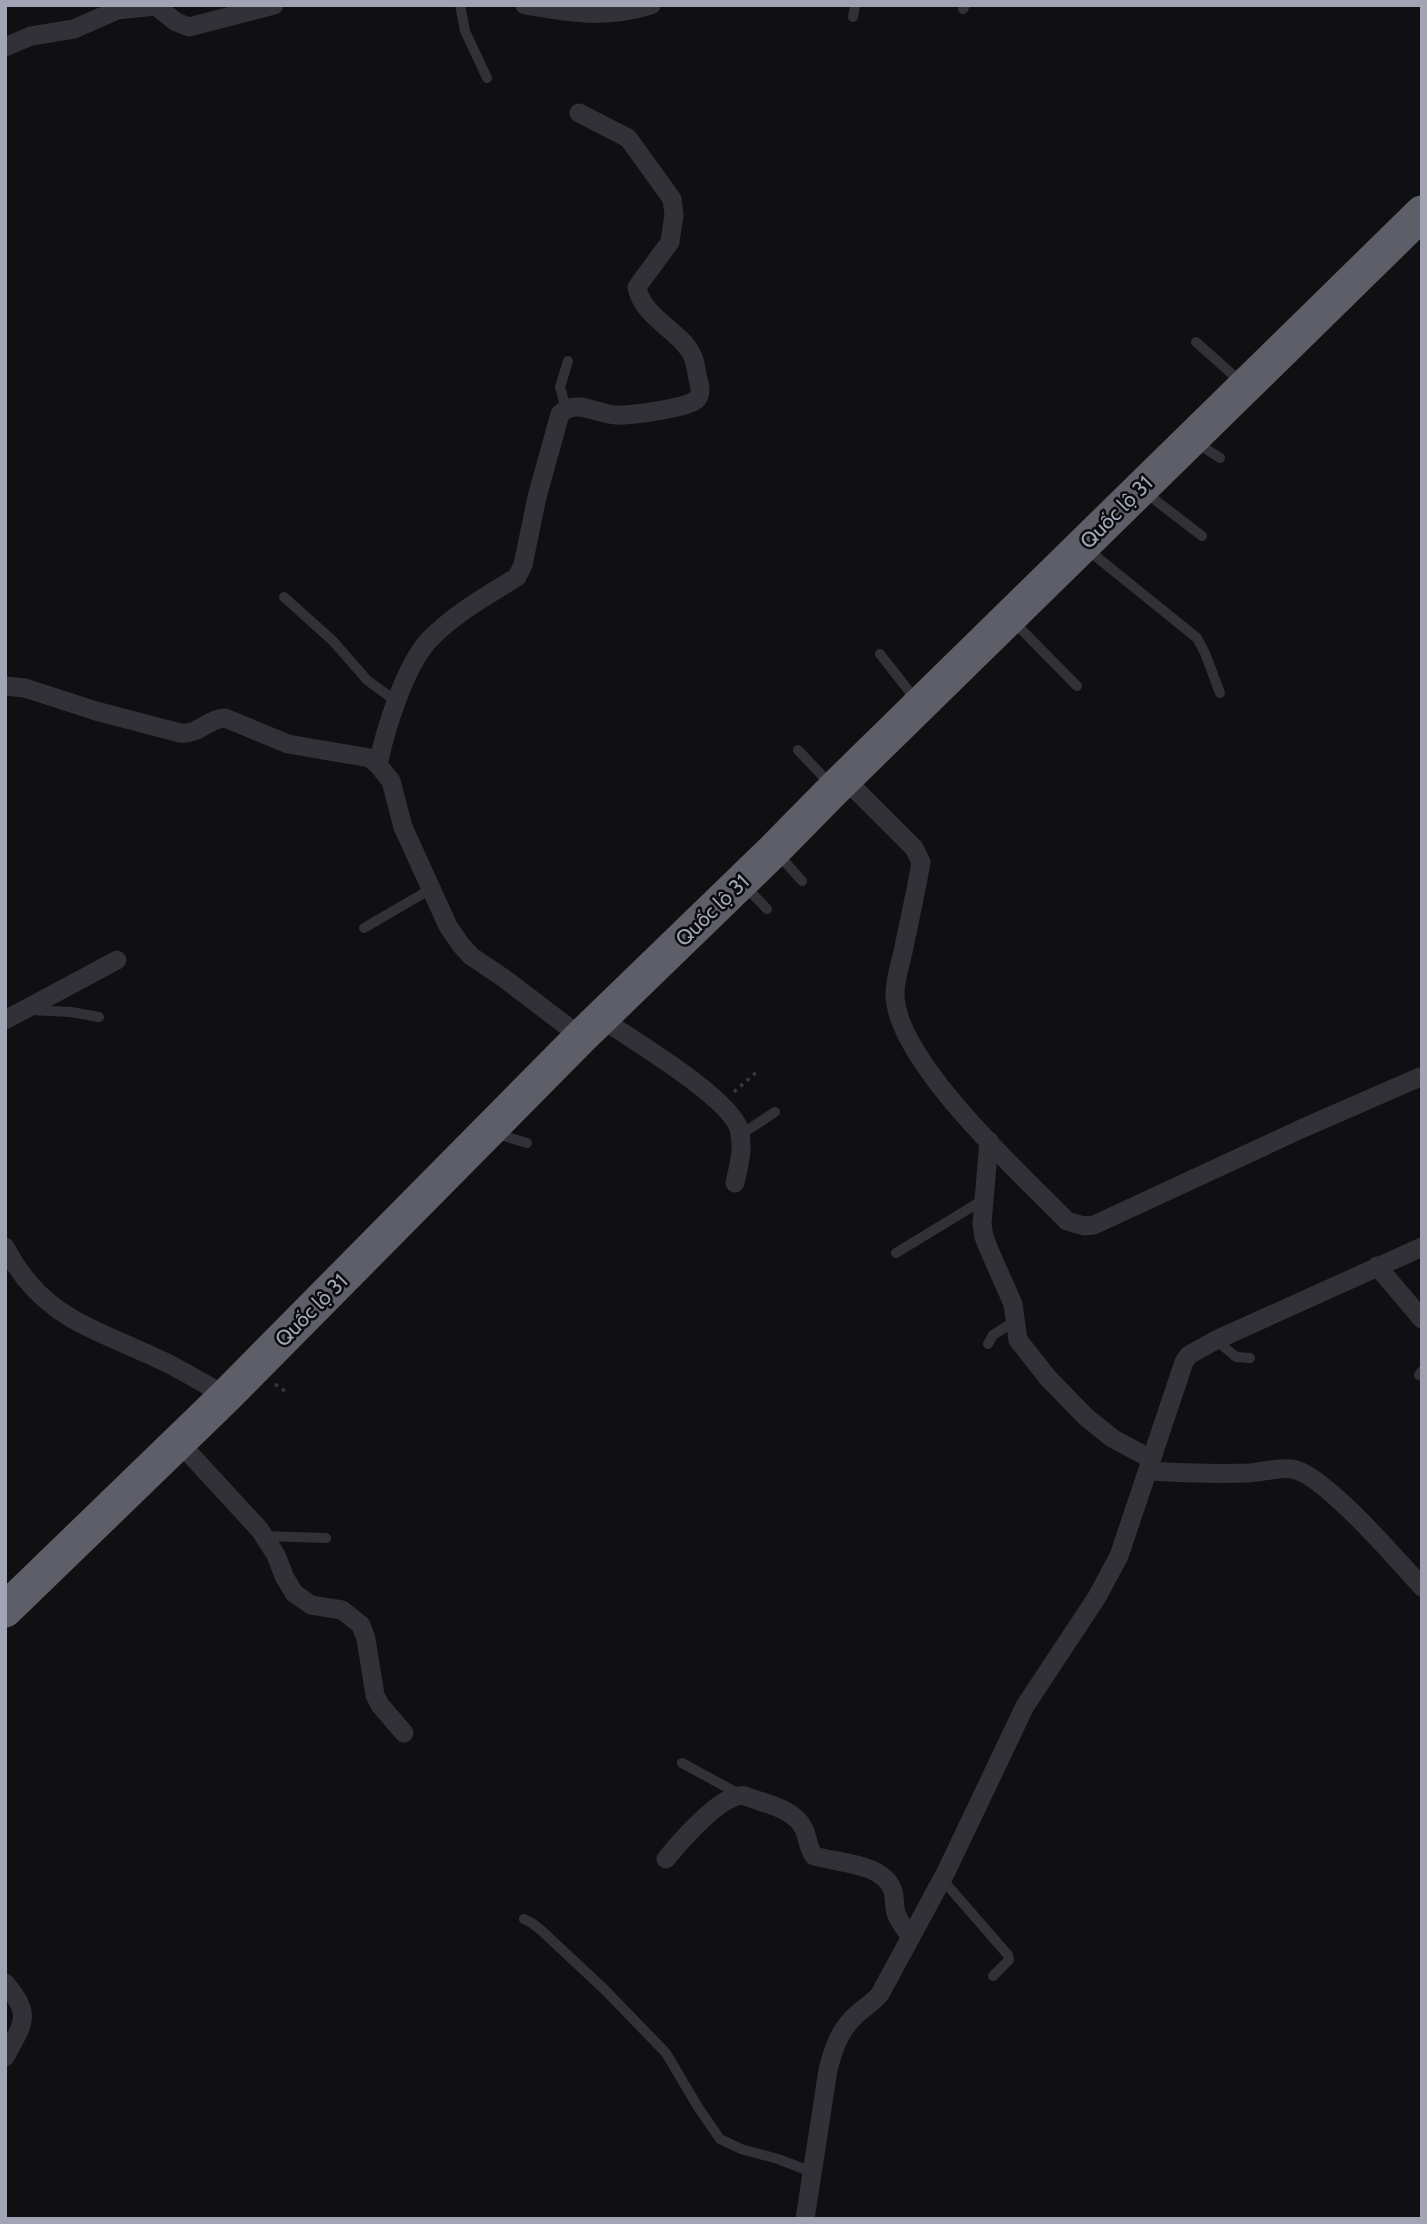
<svg xmlns="http://www.w3.org/2000/svg" width="1427" height="2224" font-family="Cabin,sans-serif">
<style>
.lines{fill:none;stroke-linecap:round;stroke-linejoin:round}
.path{stroke:#37383e;stroke-width:3.5;stroke-dasharray:3.5 5;stroke-linecap:butt}
.lane{stroke:#313137;stroke-width:10}
.street{stroke:#313137;stroke-width:19}
.highway{stroke:#5d5e68;stroke-width:35}
.labels{text-anchor:middle;dominant-baseline:central;stroke-width:5;stroke-linejoin:round;paint-order:stroke}
.street-label{font-size:21px;fill:#a0a4b4;stroke:#0b0b0d}
</style>
<rect width="100%" height="100%" fill="#101012"/>
<g class="lines">
<g class="path">
<path d="M734 1092 759 1070"/>
<path d="M275 1384 285 1391"/>
</g>
<g class="lane">
<path d="M460 5 465 31 487 78"/>
<path d="M963 9 965 5"/>
<path d="M853 17 855 5"/>
<path d="M1196 342 1242 383"/>
<path d="M566 409 560 387 568 361"/>
<path d="M1197 443 1220 458"/>
<path d="M1146 493 1202 536"/>
<path d="M1088 550 1197 638 1205 653 1220 693"/>
<path d="M284 597 333 641 367 680 397 702"/>
<path d="M1013 621 1077 686"/>
<path d="M880 654 916 700"/>
<path d="M798 750 831 785"/>
<path d="M777 853 802 881"/>
<path d="M746 887 767 909"/>
<path d="M364 928 431 889"/>
<path d="M30 1010 71 1012 99 1017"/>
<path d="M497 1134 527 1143"/>
<path d="M740 1135 775 1112"/>
<path d="M896 1253 983 1200"/>
<path d="M1216 1340 1236 1357 1250 1358"/>
<path d="M988 1344 993 1335 1015 1321"/>
<path d="M1419 1375 1422 1371"/>
<path d="M263 1536 326 1538"/>
<path d="M682 1763 739 1794"/>
<path d="M942 1879 1008 1955 1009 1960 993 1976"/>
<path d="M524 1919 532 1923 542 1931 605 1990 666 2053 698 2107 720 2139 741 2149 778 2159 812 2172"/>
</g>
<g class="street">
<path d="M525 5C570 13 606 19 651 5"/>
<path d="M5 47 31 36 74 29 117 10 156 6 176 22 189 27 274 5"/>
<path d="M5 686 25 688 96 711 180 733C199 735 207 719 225 718L288 744 370 758 378 765 391 781 403 827 448 926 461 945 471 956 505 979 581 1037"/>
<path d="M378 765C385 730 405 666 429 640 454 614 486 596 517 577L523 565 537 497 560 414C577 398 596 414 616 415 630 416 686 408 696 400 702 395 700 386 698 379 696 371 696 361 691 353 679 330 642 317 637 287L670 242 674 215 672 199 628 138 579 113"/>
<path d="M845 779 914 848 921 862C916 892 909 922 903 952 900 965 895 980 895 994 895 1060 1021 1174 1067 1221L1084 1226 1094 1225 1301 1129 1420 1077"/>
<path d="M600 1018C631 1039 729 1097 739 1129 744 1148 739 1165 735 1183"/>
<path d="M5 1020 117 960"/>
<path d="M989 1141 982 1224 984 1237 990 1252 1013 1304 1018 1340 1048 1378 1086 1417 1112 1438 1151 1459"/>
<path d="M5 1247C44 1322 99 1329 169 1364 188 1374 207 1385 226 1396"/>
<path d="M1377 1266 1422 1319"/>
<path d="M178 1441 260 1530 276 1555 284 1576 294 1593 311 1605 342 1610 361 1625 366 1639 375 1695 380 1705 404 1733"/>
<path d="M1148 1471C1182 1473 1216 1474 1250 1473 1263 1472 1279 1467 1292 1469 1323 1473 1399 1562 1422 1587"/>
<path d="M666 1859C679 1843 724 1790 745 1796 765 1804 794 1808 804 1829 808 1838 808 1848 814 1856 838 1863 884 1863 893 1891 895 1898 894 1906 896 1913 899 1922 906 1930 911 1937"/>
<path d="M5 1983C33 2016 23 2023 5 2057"/>
<path d="M805 2219 828 2070C833 2050 839 2031 855 2016 863 2008 873 2003 880 1994L946 1872 1025 1706 1097 1597 1119 1556 1184 1362 1189 1355 1216 1340 1422 1247"/>
</g>
<path class="highway" d="M5 1610 226 1396 581 1037 774 850 835 788 1422 213"/>
</g>
<g class="labels">
<g class="street-label">
<text transform="translate(1116 512) rotate(-45)">Quốc lộ 31</text>
<text transform="translate(712 910) rotate(-44)">Quốc lộ 31</text>
<text transform="translate(311 1310) rotate(-45)">Quốc lộ 31</text>
</g>
</g>
<rect width="1427" height="2224" fill="none" stroke="#a0a4b4" stroke-width="14"/>
</svg>
